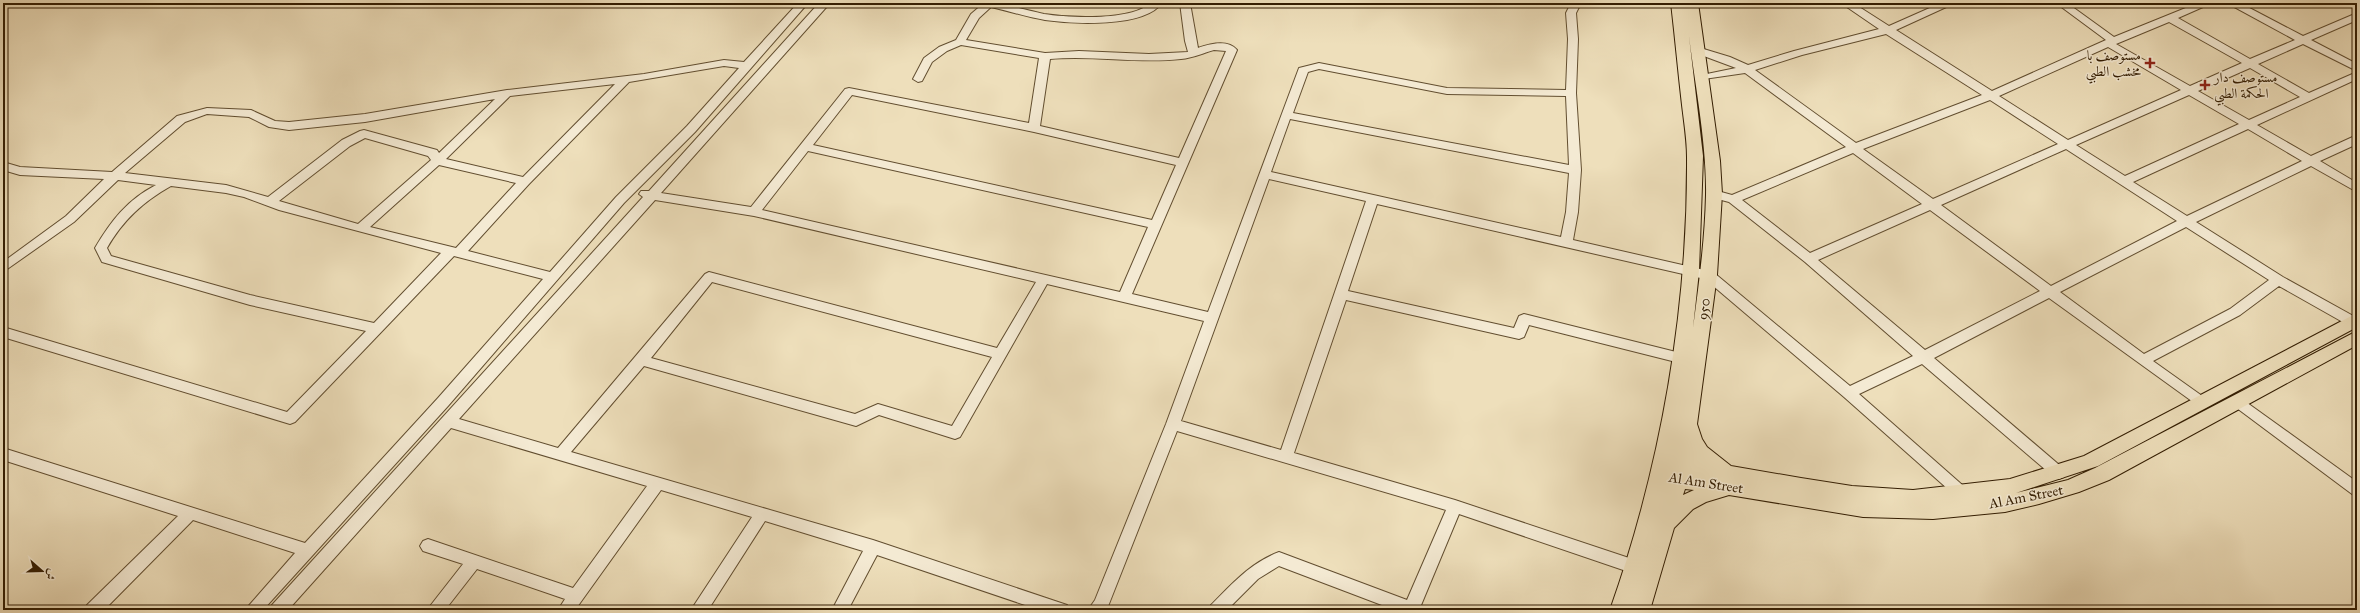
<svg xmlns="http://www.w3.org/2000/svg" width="2360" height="613" font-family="'IM FELL Great Primer',Amiri,serif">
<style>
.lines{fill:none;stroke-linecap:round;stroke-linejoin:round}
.minor-casing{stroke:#624e30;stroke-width:2}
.major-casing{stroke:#331d02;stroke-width:2}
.minor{fill:#f4ead3;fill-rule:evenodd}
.major{fill:#eedfbb;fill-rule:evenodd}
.poi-dot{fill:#8f2418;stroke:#f4ead3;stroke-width:1.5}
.labels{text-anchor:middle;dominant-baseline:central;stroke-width:3;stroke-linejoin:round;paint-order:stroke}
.poi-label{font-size:14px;fill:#331d02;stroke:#f4ead3;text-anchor:end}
.street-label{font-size:14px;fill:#331d02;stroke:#f4ead3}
</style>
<rect width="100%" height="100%" fill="#eedfbb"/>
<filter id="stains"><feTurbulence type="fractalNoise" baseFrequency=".005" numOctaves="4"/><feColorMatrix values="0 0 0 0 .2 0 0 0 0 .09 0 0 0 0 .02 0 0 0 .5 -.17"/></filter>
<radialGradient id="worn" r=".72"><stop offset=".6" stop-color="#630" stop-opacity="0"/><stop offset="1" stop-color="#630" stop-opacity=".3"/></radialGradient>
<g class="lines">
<g class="minor-casing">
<g id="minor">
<path d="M798 3H808L695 132 624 203 448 406 263 610H245L295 553 193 520 104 610H85L87 605 178 516 3 460V448L305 543 438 398 543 279 454 256 295 422 290 424 3 337V327L287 412 366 331 250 305 102 262 95 248C111 221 127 200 156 185L118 180 74 222 3 272V262L66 216 104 179 20 175 3 170V162L20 167 112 172 177 116 207 108 251 110 275 121 289 122 365 114 507 90 644 74 724 60 744 62ZM724 66 739 68 687 126 616 197 550 272 468 251 529 184 629 82ZM615 84 523 177 446 159 510 96ZM495 99 439 153 437 150 364 130 360 131 342 140 268 197 226 185 125 173 185 122 207 114 249 117 269 127 289 130 365 122ZM365 138 428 156 431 160 358 224 279 201 350 146ZM439 165 516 183 456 248 370 227ZM171 186 226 193 244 197 279 210 441 253 374 323 250 295 111 256 107 248C123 220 143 202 171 186Z"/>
<path d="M819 3H830L661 193 751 207 845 89 849 88 1029 123 1039 58 961 45 947 51 932 62 922 81 918 82 913 79 924 58 939 47 956 40 971 14 984 3C1005 3 1024 10 1044 14 1070 18 1131 21 1151 3H1162C1144 28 1073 24 1045 20 1027 17 1009 11 991 7L979 18 966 40 1045 53 1079 51 1149 54 1188 52 1185 41 1180 3H1190L1198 48C1209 44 1228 39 1237 50L1132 294 1208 312 1299 68 1319 63 1447 88 1566 90 1568 39 1566 13 1571 3H1581L1576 13 1578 39 1576 93 1581 170 1578 212 1573 240 1713 272 1850 386 1913 356 1805 262 1729 202 1710 197 1708 194 1714 190 1732 195 1846 147 1745 73 1697 80V76L1736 68 1693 52V48L1697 47 1730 57 1748 65 1794 51 1879 29 1841 3H1853L1889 26 1941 3H1955L1896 30 1992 91 2106 40 2056 3H2067L2114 37 2198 3H2212L2178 18 2250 59 2295 40 2227 3H2240L2303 36 2357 13V20L2311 40 2357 64V71L2303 44 2258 64 2309 93 2357 72V79L2257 125 2311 156 2357 135V144L2320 161 2357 183V192L2311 166 2196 222 2283 277 2357 318V326L2348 325 2279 286 2240 315 2153 361 2205 398 2207 402 2205 406 2200 407 2049 298 1934 358 2064 469 2066 473 2064 477 2059 479 2054 477 1922 364 1859 394 1968 490 1970 494 1968 498 1963 500 1958 498 1844 397 1705 279 1377 204 1348 291 1514 328 1519 316 1524 314 1680 353 1685 354 1687 358 1685 362 1680 363 1529 325 1524 337 1519 339 1346 300 1294 453 1455 500 1635 560 1640 562 1643 567 1640 572 1635 574 1459 514 1419 610H1395L1279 566 1258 579 1227 610H1209L1211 605C1232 584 1250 563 1279 552L1407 600 1446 510 1177 431 1107 609 1088 610 1095 600 1166 424 1204 321 1047 284 960 437 955 439 879 415 856 426 644 366 571 452 873 540 1061 603 1067 605 1069 610H1040L877 555 848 610H832L863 551 765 521 708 610H691L752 517 661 490 575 610H558L565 599 477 569 445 610H427L463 564 423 551 420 546 423 541 428 539 573 588 647 486 451 428 288 610H270L272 605 643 197 639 194 641 191H649ZM2169 22 2242 63 2190 86 2116 44ZM1886 34 1982 95 1856 143 1755 70 1802 55ZM2108 47 2181 90 2068 140 1999 96ZM1214 50 1226 51 1179 158 1040 126 1050 59C1094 55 1138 64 1181 59 1193 58 1203 53 1214 50ZM2250 68 2300 97 2249 120 2198 91ZM1319 69 1447 94 1566 96 1569 165 1293 113 1308 72ZM852 95 1034 132 1176 165 1152 220 813 145ZM2189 95 2239 124 2125 176 2076 145ZM1990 100 2058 144 1933 199 1863 149ZM1290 119 1569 173 1566 212 1561 237 1271 172ZM2248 129 2302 161 2187 216 2133 182ZM2066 149 2177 221 2051 286 1941 205ZM808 151 1148 227 1120 292 762 210ZM1853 153 1922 204 1810 253 1742 200ZM1269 179 1366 201 1281 450 1181 421ZM655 200 754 216 1036 282 997 348 709 272 705 274 558 448 459 419ZM1930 210 2040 291 1925 350 1818 260ZM2186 227 2269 280 2230 309 2144 354 2060 292ZM712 282 992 357 952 426 878 404 855 414 651 358Z"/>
<path d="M2239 397 2357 482V496L2352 494 2234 406 2232 402 2234 398Z"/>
</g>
</g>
<g class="major-casing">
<path id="major" d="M1671 3H1698L1720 161 1722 194 1717 275 1697 424 1702 439 1707 447 1731 466 1801 478 1852 486 1913 490 2010 479 2084 456 2357 313V327L2098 466 2016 493 2068 480 2095 468 2357 331V345L2109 480 2079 492 2039 504 2005 512 1933 519 1863 517 1729 495 1706 502 1693 509 1674 528 1650 610H1610C1661 466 1688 311 1687 157 1687 140 1684 122 1682 105 1678 71 1675 37 1671 3ZM1688 28C1694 80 1707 143 1706 195 1705 239 1699 284 1693 328L1699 271 1703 156ZM1685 489 1694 490 1683 495Z"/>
</g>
<use href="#minor" class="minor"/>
<use href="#major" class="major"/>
</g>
<g class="poi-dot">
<path d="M2148 57h4v4h4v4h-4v4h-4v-4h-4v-4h4z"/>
<path d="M2203 79h4v4h4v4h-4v4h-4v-4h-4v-4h4z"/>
</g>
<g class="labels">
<g class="poi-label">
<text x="2141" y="55">مستوصف با<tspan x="2141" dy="16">مخشب الطبي</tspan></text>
<text x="2214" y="77" text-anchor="start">مستوصف دار<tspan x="2214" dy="16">الحكمة الطبي</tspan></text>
</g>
<g class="street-label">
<text transform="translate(1704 309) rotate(-82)">950</text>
<text transform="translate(1706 483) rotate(9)">Al Am Street</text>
<text transform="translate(2026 497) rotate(-11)">Al Am Street</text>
</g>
</g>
<rect width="2360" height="613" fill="none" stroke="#eedfbb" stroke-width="16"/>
<rect x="4" y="4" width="2352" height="605" fill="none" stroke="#331d02" stroke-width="2"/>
<rect x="8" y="8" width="2344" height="597" fill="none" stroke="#331d02"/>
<g transform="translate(42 571) rotate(110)" stroke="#f4ead3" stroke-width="3" paint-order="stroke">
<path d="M0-3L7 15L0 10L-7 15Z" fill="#331d02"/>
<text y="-6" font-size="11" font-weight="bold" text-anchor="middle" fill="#331d02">ش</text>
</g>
<rect width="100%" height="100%" filter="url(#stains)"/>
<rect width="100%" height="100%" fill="url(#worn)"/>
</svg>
